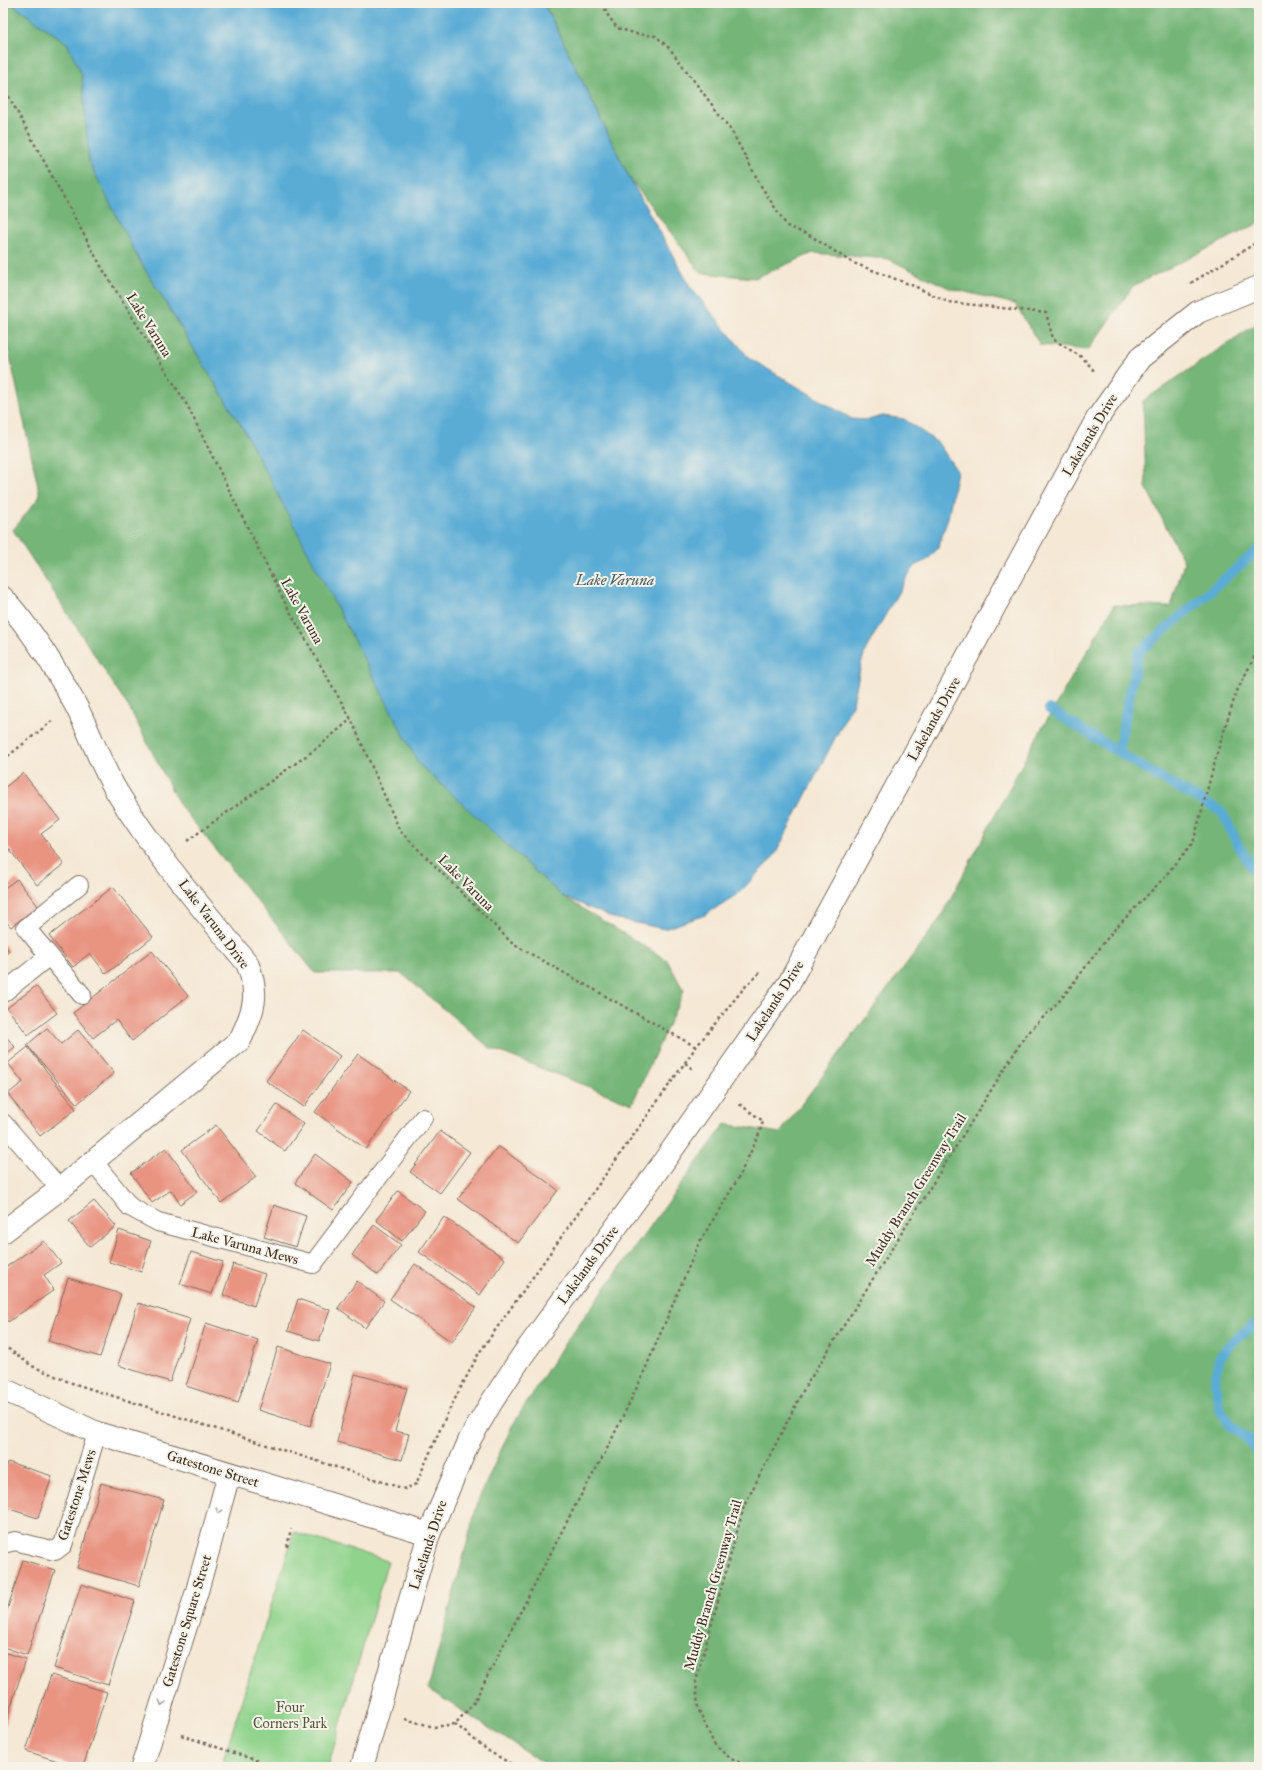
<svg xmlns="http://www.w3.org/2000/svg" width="1262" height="1770" font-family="'IM FELL Great Primer',serif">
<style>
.green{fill:#90d38c;stroke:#667e55}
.forest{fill:#74b578;stroke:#58704b}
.water{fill:#5aacd5;stroke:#4a6b7a}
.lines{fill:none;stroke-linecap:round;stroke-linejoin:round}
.stream{stroke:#5aacd5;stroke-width:10}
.building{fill:#e99381}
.service-casing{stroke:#7c6c5e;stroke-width:20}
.minor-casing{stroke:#7c6c5e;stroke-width:24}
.path{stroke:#7c6c5e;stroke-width:2.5;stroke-dasharray:3 3;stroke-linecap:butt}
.service{stroke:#fff;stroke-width:18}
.minor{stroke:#fff;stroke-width:22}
.oneway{stroke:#a79f9a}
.labels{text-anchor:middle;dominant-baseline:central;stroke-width:4;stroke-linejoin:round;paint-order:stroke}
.street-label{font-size:14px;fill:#3b2a1e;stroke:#f7f3e8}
.park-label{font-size:14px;fill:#50543a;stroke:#f7f3e8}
.water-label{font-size:15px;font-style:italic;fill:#46585e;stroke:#f7f3e8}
</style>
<rect width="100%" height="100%" fill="#f7f3e8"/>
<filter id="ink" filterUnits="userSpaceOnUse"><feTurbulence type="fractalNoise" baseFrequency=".025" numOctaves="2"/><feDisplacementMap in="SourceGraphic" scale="8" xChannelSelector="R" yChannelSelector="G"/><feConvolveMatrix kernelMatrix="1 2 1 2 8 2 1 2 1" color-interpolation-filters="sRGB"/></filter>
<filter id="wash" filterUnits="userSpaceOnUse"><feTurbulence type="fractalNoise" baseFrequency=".012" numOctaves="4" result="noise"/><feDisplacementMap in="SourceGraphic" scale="16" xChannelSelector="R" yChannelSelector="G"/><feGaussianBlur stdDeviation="0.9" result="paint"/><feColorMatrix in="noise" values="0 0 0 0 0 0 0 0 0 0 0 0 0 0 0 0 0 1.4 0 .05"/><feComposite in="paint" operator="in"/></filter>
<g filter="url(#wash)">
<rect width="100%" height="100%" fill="#f5e8d5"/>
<path class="green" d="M294 1532 388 1561 328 1767H221Z"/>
<g class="forest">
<path d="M3 3H10L67 43 82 75 90 162 137 256 245 432 562 896 667 960 684 991 632 1104 490 1048 401 973H315L179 804 131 711 13 530 40 496 3 324Z"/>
<path d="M543 3H1248L1259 12V223L1133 286 1088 350 1040 345 1015 304 949 288 888 259 813 253 755 278 701 273 629 177 555 25Z"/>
<path d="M1259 322V1767H550L428 1689 479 1498 512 1426 562 1347 725 1124 780 1133 939 920 1038 735 1114 605 1171 607 1184 562 1146 487 1143 401Z"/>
</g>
<path class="water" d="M10 3H543L555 25 629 177 691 288 749 358 852 419 868 420 883 416 904 419 938 443 957 471 948 518 938 548 927 560 916 565 907 577 866 649 861 664 853 703 775 855 739 893 705 915 664 929 613 918 562 896 419 764 245 432 137 256 89 162 82 75 67 43Z"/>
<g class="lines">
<g class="stream">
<path d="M1049 709 1157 776 1222 812 1236 841 1259 879"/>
<path d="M1118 752 1138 653 1259 549"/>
<path d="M1259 1323 1238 1336 1219 1358 1215 1382 1219 1408 1230 1425 1249 1439 1258 1453 1259 1473"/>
</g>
</g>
<g id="blocks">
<g class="building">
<path d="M23 773 60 820 41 834 64 864 37 885 3 841V789Z"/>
<path d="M17 879 38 906 11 927 3 918V889Z"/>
<path d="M113 887 153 937 106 974 90 953 73 967 49 936Z"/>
<path d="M3 943 9 951 3 956Z"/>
<path d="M152 951 188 996 132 1041 116 1020 93 1038 73 1013Z"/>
<path d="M36 986 57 1013 28 1035 7 1008Z"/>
<path d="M47 1028 61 1044 78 1030 114 1073 77 1104 27 1045Z"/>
<path d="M303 1030 340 1056 304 1107 266 1081Z"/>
<path d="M3 1033 15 1047 3 1057Z"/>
<path d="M28 1047 76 1109 40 1136 8 1094 23 1082 8 1063Z"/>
<path d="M358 1054 409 1091 366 1149 315 1112Z"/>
<path d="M277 1105 304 1124 285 1151 258 1131Z"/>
<path d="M216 1125 256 1177 221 1203 182 1150Z"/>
<path d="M440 1131 470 1152 440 1193 410 1172Z"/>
<path d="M498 1146 558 1190 518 1243 458 1199Z"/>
<path d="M166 1148 197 1192 180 1204 171 1190 152 1203 131 1173Z"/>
<path d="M315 1154 353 1182 333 1210 295 1183Z"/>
<path d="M398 1191 425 1211 402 1241 376 1220Z"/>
<path d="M94 1201 116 1226 90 1247 69 1221Z"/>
<path d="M274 1205 306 1216 296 1247 264 1237Z"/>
<path d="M444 1217 505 1259 480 1295 419 1252Z"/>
<path d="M374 1225 401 1245 378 1275 352 1255Z"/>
<path d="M119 1230 151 1241 141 1272 109 1262Z"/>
<path d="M44 1241 61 1263 44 1275 54 1290 8 1322 3 1315V1269Z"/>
<path d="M191 1252 223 1262 212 1294 180 1284Z"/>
<path d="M233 1264 265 1274 254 1306 223 1295Z"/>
<path d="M415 1264 476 1307 452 1342 390 1299Z"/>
<path d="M68 1278 121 1294 100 1357 48 1341Z"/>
<path d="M357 1281 384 1301 365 1328 338 1308Z"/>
<path d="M298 1299 330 1310 319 1341 288 1331Z"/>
<path d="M138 1303 190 1319 170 1382 118 1365Z"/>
<path d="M206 1323 258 1340 238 1403 186 1386Z"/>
<path d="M278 1347 330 1364 310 1426 258 1410Z"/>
<path d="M355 1374 407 1388 395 1431 409 1434 402 1460 337 1442Z"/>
<path d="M8 1462 52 1476 38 1518 3 1507V1477Z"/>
<path d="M101 1483 164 1500 139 1586 77 1568Z"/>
<path d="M23 1560 55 1570 27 1655 3 1647V1623Z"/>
<path d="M81 1584 135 1601 108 1685 54 1668Z"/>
<path d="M3 1652 26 1659 3 1731Z"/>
<path d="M51 1675 107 1692 83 1767H77L26 1751Z"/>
</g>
</g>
</g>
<g filter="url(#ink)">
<use href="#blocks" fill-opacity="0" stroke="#7c6c5e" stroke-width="1"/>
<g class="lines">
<g class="service-casing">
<g id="service">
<path d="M79 885 26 928 82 995"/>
<path d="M3 993 49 956"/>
<path d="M3 1123 60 1189"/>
<path d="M93 1161 130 1207 158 1222 313 1264 423 1118"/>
<path d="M3 1544 15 1541 55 1551 63 1545 97 1433"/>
</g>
</g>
<g class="minor-casing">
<g id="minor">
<path d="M3 598C31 629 55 667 75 704 90 732 100 764 117 792 154 853 202 908 247 963 260 994 254 1011 240 1040L60 1189 3 1232"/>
<path d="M3 1389 97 1433 429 1534"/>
<path d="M142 1767 197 1591 229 1474"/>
<path d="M362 1767 429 1534 470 1439 491 1403 522 1356 662 1164 789 983 1097 419 1140 358 1198 312 1259 287"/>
</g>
</g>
<g class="path">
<path d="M603 3 607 14 617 28 637 34 656 36 670 49 731 130 761 186 787 226 811 236 851 262 914 286 948 302 1046 313 1053 339 1083 358 1095 372"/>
<path d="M3 79 8 95 102 268 187 405 284 601 351 719 400 831 513 944 696 1047"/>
<path d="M1191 283 1259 241"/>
<path d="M3 760 52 721"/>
<path d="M187 841 317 748 351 719"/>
<path d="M685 1063 694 1070"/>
<path d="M3 1345 32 1366 69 1382 405 1489 416 1484 446 1416 479 1353 696 1047 744 988 761 971"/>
<path d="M287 1547 291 1529"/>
<path d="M405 1719 434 1727 455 1724 473 1704 576 1504 605 1453 641 1379 699 1243 739 1177 760 1132 763 1121 738 1103"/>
<path d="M455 1724 490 1752 517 1767"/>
<path d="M181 1735 276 1767"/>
<path d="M751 1767 731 1759 714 1744 698 1708 696 1681 744 1506 804 1389 1025 1036 1062 998 1112 932 1161 881 1193 843 1218 750 1236 693 1259 648"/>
</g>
<use href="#service" class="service"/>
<use href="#minor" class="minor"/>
</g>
<defs><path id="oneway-chevron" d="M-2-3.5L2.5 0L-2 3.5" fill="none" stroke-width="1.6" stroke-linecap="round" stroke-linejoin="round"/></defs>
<g class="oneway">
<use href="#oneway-chevron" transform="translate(219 1511) rotate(105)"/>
<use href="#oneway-chevron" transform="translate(162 1703) rotate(107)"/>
</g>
</g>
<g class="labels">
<g class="street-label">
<text transform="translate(149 325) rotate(58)">Lake Varuna</text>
<text transform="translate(1090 435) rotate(-59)">Lakelands Drive</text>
<text transform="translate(302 611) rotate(61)">Lake Varuna</text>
<text transform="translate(934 719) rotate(-61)">Lakelands Drive</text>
<text transform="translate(466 883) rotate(45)">Lake Varuna</text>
<text transform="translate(214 924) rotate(53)">Lake Varuna Drive</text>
<text transform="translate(775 1001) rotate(-57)">Lakelands Drive</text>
<text transform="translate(916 1190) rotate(-58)">Muddy Branch Greenway Trail</text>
<text transform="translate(245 1246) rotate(15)">Lake Varuna Mews</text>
<text transform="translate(588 1265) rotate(-54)">Lakelands Drive</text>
<text transform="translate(213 1469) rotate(17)">Gatestone Street</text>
<text transform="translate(77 1495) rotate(-72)">Gatestone Mews</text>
<text transform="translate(428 1545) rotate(-72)">Lakelands Drive</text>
<text transform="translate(713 1585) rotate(-74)">Muddy Branch Greenway Trail</text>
<text transform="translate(187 1621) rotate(-73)">Gatestone Square Street</text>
</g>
<g class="park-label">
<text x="290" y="1707">Four<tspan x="290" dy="16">Corners Park</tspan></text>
</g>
<g class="water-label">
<text x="615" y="580">Lake Varuna</text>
</g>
</g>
<rect width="1262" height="1770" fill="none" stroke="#f7f3e8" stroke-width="16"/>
</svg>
